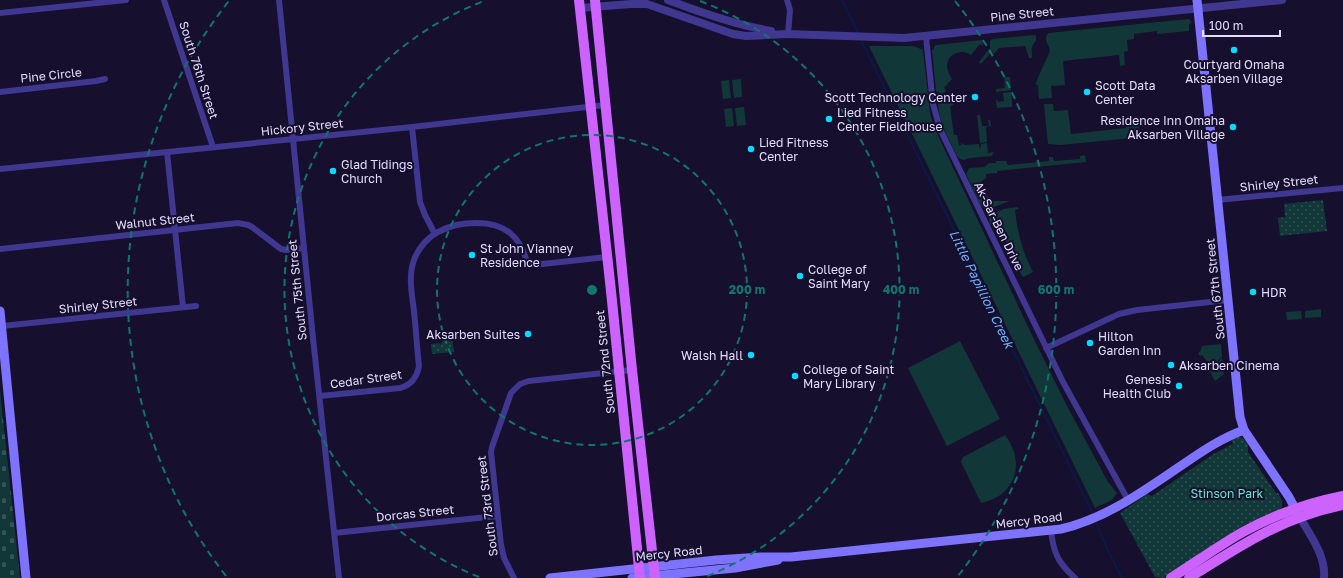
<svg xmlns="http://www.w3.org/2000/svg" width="1343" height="578" font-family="'Golos Text',sans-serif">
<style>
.grass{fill:#123738}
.cemetery{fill:url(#cemetery-stones)}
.park{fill:url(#park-dots)}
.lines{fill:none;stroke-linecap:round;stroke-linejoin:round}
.stream{stroke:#061d4f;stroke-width:1.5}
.minor{stroke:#3f3790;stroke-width:6}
.tertiary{stroke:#3f3790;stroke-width:8}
.secondary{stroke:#7d73ff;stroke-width:9}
.primary{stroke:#cc63ff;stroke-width:10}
.ring{fill:none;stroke:#0f766e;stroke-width:2;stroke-dasharray:7 5}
.poi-dot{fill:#08daff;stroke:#160f2d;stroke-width:1.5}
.labels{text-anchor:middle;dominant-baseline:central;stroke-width:4;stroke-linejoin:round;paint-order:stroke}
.street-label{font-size:12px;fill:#e2dcff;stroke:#160f2d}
.poi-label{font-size:12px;fill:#e2dcff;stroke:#160f2d;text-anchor:start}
.park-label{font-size:12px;fill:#5deace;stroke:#160f2d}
.water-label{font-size:13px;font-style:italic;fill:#6ab2ff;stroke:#160f2d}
.centre{fill:#0f766e;stroke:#160f2d;stroke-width:2}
.ring-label{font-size:12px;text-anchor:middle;font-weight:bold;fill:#0f766e;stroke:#160f2d;stroke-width:4;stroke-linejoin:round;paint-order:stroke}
</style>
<defs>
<pattern id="cemetery-stones" width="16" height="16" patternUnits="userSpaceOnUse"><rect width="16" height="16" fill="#123738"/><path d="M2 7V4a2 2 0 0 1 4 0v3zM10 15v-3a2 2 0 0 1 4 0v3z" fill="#345356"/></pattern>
<pattern id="park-dots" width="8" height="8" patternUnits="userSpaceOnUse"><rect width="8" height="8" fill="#123738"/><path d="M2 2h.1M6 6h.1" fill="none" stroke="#345356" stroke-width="1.8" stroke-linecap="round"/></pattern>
</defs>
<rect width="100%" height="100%" fill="#160f2d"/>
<g class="grass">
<path d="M1189 19 1192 23 1189 24V31L1157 34V31L1134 34V39L1127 40 1128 51 1124 52 1125 65 1120 66 1119 55 1063 61 1065 85 1051 86 1052 98 1039 99 1038 85H1036V82L1050 51C1049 44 1043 41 1048 33Z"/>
<path d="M1035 35 1036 36V41C1030 47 1032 51 1032 58H1029L1025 46 999 48 994 54 992 52 993 50 981 64 979 62 990 48V41L992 39Z"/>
<path d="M982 40 983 46 980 44 971 55C962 48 947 54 947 66 947 71 950 75 952 79L944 88 946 90 944 93 942 94 936 91 932 50 934 49V47L936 45Z"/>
<path d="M869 46H914L923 50 930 113 934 127 1030 331 1067 406 1108 482 1117 493 1112 500 1095 508Z"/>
<path d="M1004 77H1010L1011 90 996 92V89L1005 88Z"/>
<path d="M741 79 742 97 734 98 732 80Z"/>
<path d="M729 80 731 98 723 99 721 81Z"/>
<path d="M1011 92 1012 101V107L997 108 996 100H997L998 102 1004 101 1003 94 1002 93Z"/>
<path d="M947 99 954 104 950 107 954 135H957L959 146 961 145V143L965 145 979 144 980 150 981 144 987 143 988 153 994 152 992 156 970 158 964 160 960 159 957 156C949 139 938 121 938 102Z"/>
<path d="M1044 104H1053L1054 111 1068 110 1071 134 1126 128V118L1134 117V121H1137L1141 135H1132L1131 138 1061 145 1048 144Z"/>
<path d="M744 107 746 125 737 126 735 108Z"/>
<path d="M732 108 734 126 726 127 724 109Z"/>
<path d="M977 115H980L982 126H989L988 120H990L991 126 986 127 987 142 980 143Z"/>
<path d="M1085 155 1086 162 997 171V173L986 174V178L981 182 988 196 989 201H1010L986 210 981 206 966 174 969 168 984 167 989 163H996V161H1006L1008 165 1049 161V157H1053L1054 161 1080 159V156Z"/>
<path d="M1017 207 1019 209 1015 210C1017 232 1023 253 1033 272L1024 277 1022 276 998 226 990 225 989 218 990 215 1004 209Z"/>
<path d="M1321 309V317L1305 318V311Z"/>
<path d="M1301 311 1302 319 1287 320 1286 312Z"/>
<path d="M960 341 1000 419 947 446 908 368Z"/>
<path d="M1221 344 1222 357 1211 367 1202 355 1200 356 1198 353 1200 352 1202 346Z"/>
<path d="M1222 358 1223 363 1221 365 1224 374 1215 381 1209 370Z"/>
<path d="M1005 435C1026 462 1016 496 981 503L961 462 963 457Z"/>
</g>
<path class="cemetery" d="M0 390 20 578H0Z"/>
<g class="park">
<path d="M1323 200 1327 231 1280 236 1278 218 1285 217 1284 204Z"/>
<path d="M452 338 454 352 432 354 431 344 439 343 440 345 443 340Z"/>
<path d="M1239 437 1243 438 1248 444V452L1276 493H1278C1282 499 1284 503 1280 510L1164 578 1155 577 1120 513 1147 494 1152 496 1215 453 1233 444 1231 440Z"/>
</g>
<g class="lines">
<g class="stream">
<path d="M842 0 858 33"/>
<path d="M861 40 1093 514"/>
<path d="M1096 522 1107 549 1122 578"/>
</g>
<g class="minor">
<path d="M164 0 213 147"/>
<path d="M279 0 313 338 339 578"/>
<path d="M787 0 790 10 788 34"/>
<path d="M0 13 126 0"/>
<path d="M926 37 933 104 940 129 1063 382 1128 500"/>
<path d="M0 92 96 81 105 79"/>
<path d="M412 127 420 202 425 215 435 234"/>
<path d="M167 152 183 307"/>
<path d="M0 169 412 127 605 105"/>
<path d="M1217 200 1343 188"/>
<path d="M0 249 238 223 248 225 252 227 281 249 286 250 304 248"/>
<path d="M2 326 196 306"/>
<path d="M1046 348 1119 314 1137 310 1228 300"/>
<path d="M320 396 400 388C412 385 417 377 419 366 417 348 416 330 414 311 412 295 408 276 414 260 418 248 429 236 440 231 459 221 493 219 510 233 520 241 524 251 527 262L533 265 607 257"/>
<path d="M1051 530C1053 552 1058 563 1075 578"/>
<path d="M334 533 497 516"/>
<path d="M514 578 504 558 501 545 491 452 492 447 511 393 520 384 529 381 632 370"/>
</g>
<g class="tertiary">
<path d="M668 0C702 13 736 25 771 31"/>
<path d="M580 8 631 4H647L733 34 746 36 788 34 904 38 1282 0"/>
<path d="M1300 517C1310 536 1326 555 1324 578"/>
</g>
<g class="secondary">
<path d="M1197 0 1240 417 1244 430 1289 497 1298 514"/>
<path d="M0 311 26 578"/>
<path d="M550 578 716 560 761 557H791L1061 529C1108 518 1146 489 1185 463 1204 450 1222 438 1244 430"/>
<path d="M632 578 735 568 778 560"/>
</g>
<g class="primary">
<path d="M579 0 611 291 640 578"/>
<path d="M595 0 632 370 655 578"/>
<path d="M1171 578C1195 563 1218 546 1243 532 1274 515 1308 503 1343 496"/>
<path d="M1189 578C1241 545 1281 518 1343 505"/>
</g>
</g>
<g class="ring">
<circle cx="592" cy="290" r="155"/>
<path d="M479 577A309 309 0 0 1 484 1M700 1A309 309 0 0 1 705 577"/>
<path d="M226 576A464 464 0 0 1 229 1M955 1A464 464 0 0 1 958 576"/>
</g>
<g class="poi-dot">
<circle cx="1234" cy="50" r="4"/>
<circle cx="1087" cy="92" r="4"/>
<circle cx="975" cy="97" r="4"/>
<circle cx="829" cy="119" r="4"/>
<circle cx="1233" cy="127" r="4"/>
<circle cx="751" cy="149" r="4"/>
<circle cx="333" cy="171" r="4"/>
<circle cx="472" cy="255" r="4"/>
<circle cx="800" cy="276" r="4"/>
<circle cx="1253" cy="292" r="4"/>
<circle cx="528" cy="334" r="4"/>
<circle cx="1090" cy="343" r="4"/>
<circle cx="751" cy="355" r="4"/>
<circle cx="1171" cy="365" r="4"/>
<circle cx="795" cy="376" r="4"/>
<circle cx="1179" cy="386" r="4"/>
</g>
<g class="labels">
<g class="street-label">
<text transform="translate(1022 14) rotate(-6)">Pine Street</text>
<text transform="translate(199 70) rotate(72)">South 76th Street</text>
<text transform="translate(51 75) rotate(-6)">Pine Circle</text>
<text transform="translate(302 127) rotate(-6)">Hickory Street</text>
<text transform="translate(1279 183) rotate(-6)">Shirley Street</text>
<text transform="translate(155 221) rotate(-6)">Walnut Street</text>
<text transform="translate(999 226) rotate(64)">Ak-Sar-Ben Drive</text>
<text transform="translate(1215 289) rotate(-96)">South 67th Street</text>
<text transform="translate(297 290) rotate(-96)">South 75th Street</text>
<text transform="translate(98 305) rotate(-6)">Shirley Street</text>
<text transform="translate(605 362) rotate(-96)">South 72nd Street</text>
<text transform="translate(366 379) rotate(-8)">Cedar Street</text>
<text transform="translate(487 506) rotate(-97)">South 73rd Street</text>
<text transform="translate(415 513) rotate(-6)">Dorcas Street</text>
<text transform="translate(1029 520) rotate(-7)">Mercy Road</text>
<text transform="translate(669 553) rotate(-6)">Mercy Road</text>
</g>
<g class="poi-label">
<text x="1234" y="64" text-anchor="middle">Courtyard Omaha<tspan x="1234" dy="14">Aksarben Village</tspan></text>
<text x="1095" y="85">Scott Data<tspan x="1095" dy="14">Center</tspan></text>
<text x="967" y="97" text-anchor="end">Scott Technology Center</text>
<text x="837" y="112">Lied Fitness<tspan x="837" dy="14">Center Fieldhouse</tspan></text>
<text x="1225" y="120" text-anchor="end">Residence Inn Omaha<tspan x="1225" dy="14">Aksarben Village</tspan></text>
<text x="759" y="142">Lied Fitness<tspan x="759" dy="14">Center</tspan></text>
<text x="341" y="164">Glad Tidings<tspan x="341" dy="14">Church</tspan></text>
<text x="480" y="248">St John Vianney<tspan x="480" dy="14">Residence</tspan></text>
<text x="808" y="269">College of<tspan x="808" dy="14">Saint Mary</tspan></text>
<text x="1261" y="292">HDR</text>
<text x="520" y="334" text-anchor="end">Aksarben Suites</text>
<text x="1098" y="336">Hilton<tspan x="1098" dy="14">Garden Inn</tspan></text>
<text x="743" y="355" text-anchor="end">Walsh Hall</text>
<text x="1179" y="365">Aksarben Cinema</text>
<text x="803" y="369">College of Saint<tspan x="803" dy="14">Mary Library</tspan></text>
<text x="1171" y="379" text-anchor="end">Genesis<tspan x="1171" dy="14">Health Club</tspan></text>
</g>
<g class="park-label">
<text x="1227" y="493">Stinson Park</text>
</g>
<g class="water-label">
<text transform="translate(982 289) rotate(64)">Little Papillion Creek</text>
</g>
</g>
<circle cx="592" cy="290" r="6" class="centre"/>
<g class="ring-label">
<text x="747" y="294">200 m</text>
<text x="901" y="294">400 m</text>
<text x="1056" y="294">600 m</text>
</g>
<path d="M1203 30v6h77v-6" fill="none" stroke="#e2dcff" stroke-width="2"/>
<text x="1209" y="30" font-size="12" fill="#e2dcff" stroke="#160f2d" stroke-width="3" paint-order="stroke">100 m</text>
</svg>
